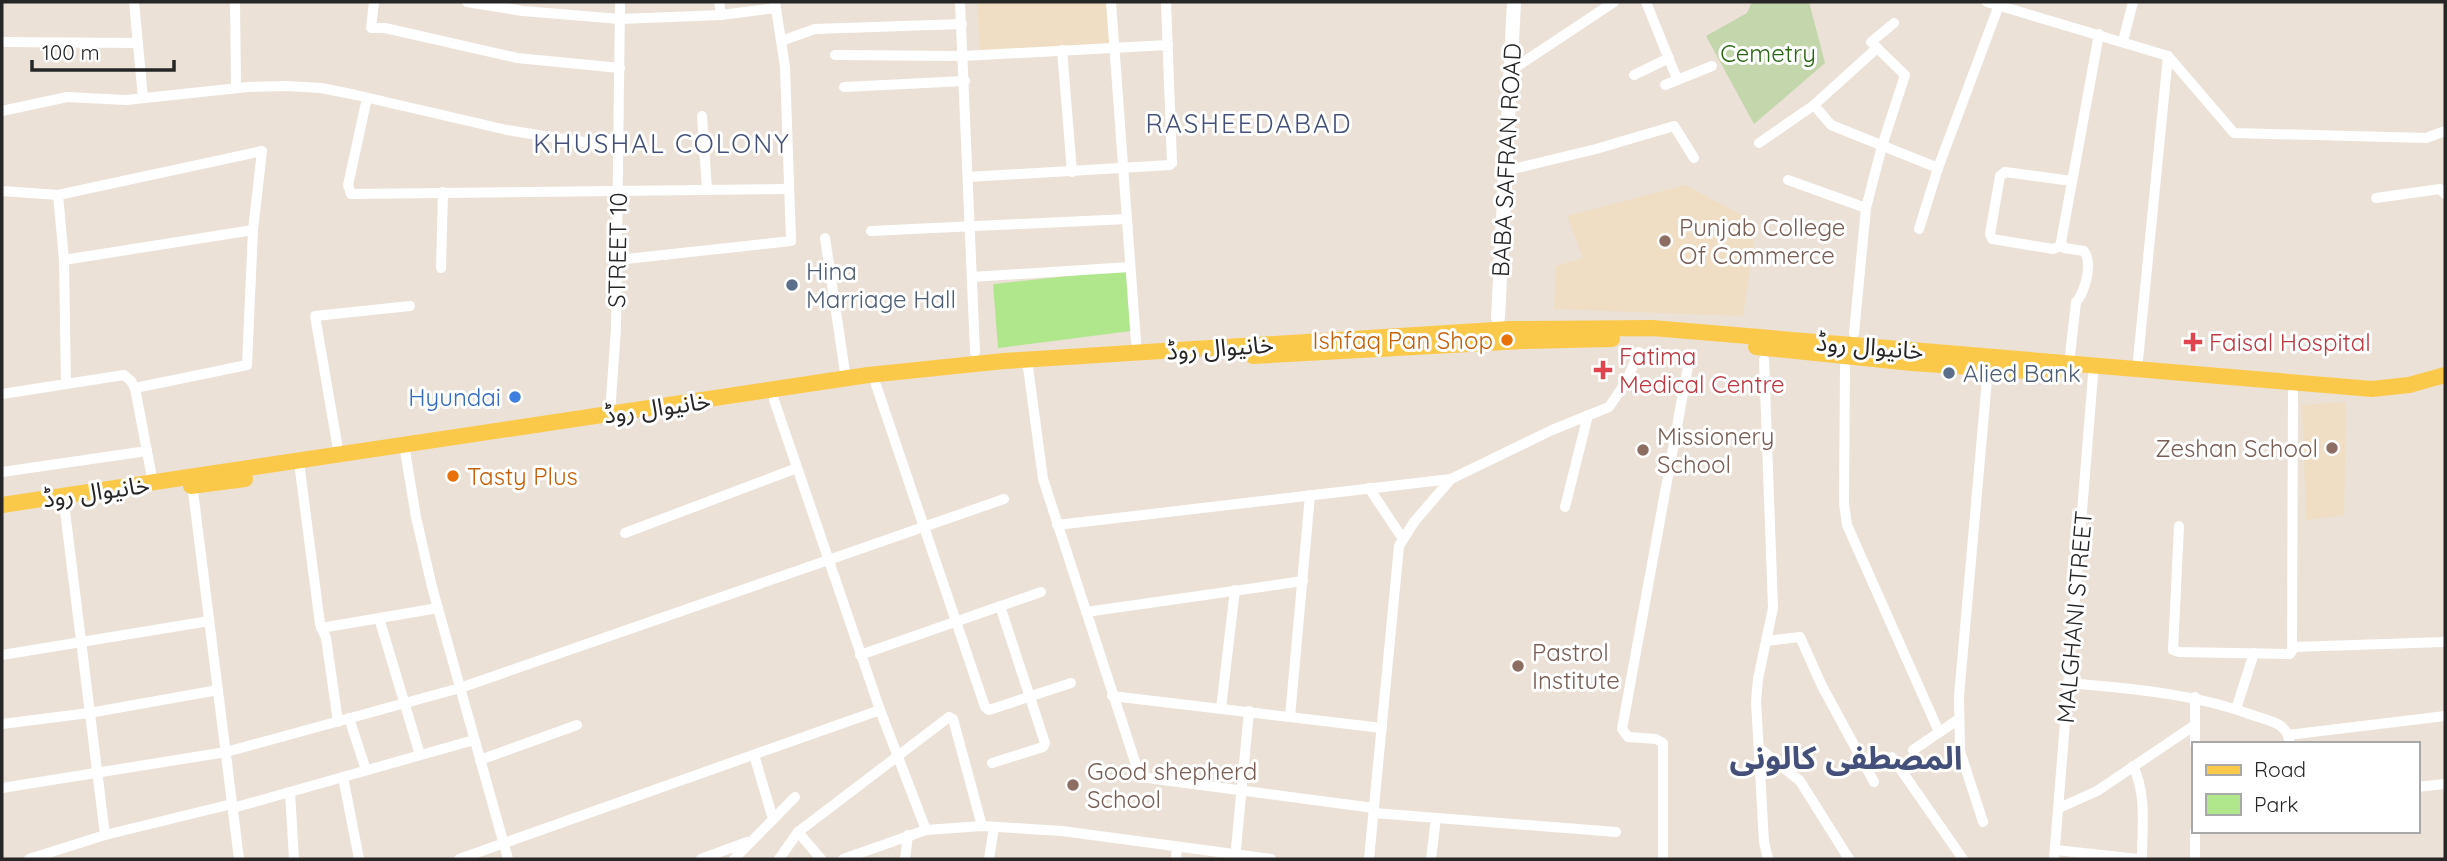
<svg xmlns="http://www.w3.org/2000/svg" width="2447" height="861" font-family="Quicksand,'Noto Sans Arabic',sans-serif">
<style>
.education{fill:#efdec3}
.green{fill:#b0e78d}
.cemetery{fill:#c3d6ac}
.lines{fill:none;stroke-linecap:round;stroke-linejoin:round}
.street{stroke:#fff;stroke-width:10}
.secondary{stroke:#fff;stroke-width:14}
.primary{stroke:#fbc94a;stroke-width:16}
.education-dot{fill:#8d6e63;stroke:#fff;stroke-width:2.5}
.service-dot{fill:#5c6f8a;stroke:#fff;stroke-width:2.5}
.food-dot{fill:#e8710a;stroke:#fff;stroke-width:2.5}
.health-dot{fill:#e0444e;stroke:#fff;stroke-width:2.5}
.shop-dot{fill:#3f7fe0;stroke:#fff;stroke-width:2.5}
.labels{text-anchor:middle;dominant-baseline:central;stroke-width:6;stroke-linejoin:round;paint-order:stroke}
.park-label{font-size:24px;fill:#296713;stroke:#fff}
.street-label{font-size:24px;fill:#262626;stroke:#fff}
.education-label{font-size:24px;fill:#785e54;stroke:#fff;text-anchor:start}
.service-label{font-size:24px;fill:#4e5e75;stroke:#fff;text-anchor:start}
.food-label{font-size:24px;fill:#c56008;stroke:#fff;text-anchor:end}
.health-label{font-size:24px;fill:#be3a42;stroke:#fff;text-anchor:start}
.shop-label{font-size:24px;fill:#366cbe;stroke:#fff;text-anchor:end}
.neighbourhood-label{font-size:26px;letter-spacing:2px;fill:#44507a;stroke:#fff}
.district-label{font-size:32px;font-weight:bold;fill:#44507a;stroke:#fff}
</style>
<rect width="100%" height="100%" fill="#ebe1d6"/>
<g class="education">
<path d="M977 2H1116L1119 42 980 52Z"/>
<path d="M1685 185 1756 223 1743 316 1554 309 1556 266 1583 258 1567 216Z"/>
<path d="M2346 402 2344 515 2306 520 2302 405Z"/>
</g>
<path class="green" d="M1128 270 1131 331 998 348 993 284Z"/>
<path class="cemetery" d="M1752 2H1809L1825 63 1754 124 1706 36 1747 13Z"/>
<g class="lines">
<g class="street">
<path d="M134 2 143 98"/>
<path d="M235 2 236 88"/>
<path d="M374 2 371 28H385L517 58 620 68"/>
<path d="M467 2 523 11 620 19 721 15 719 2"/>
<path d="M960 2 975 352"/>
<path d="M1111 2 1136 342"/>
<path d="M1646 2 1677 79"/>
<path d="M1987 2 2168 56 2234 133 2426 138 2445 131"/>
<path d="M721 15 776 8"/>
<path d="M781 41 815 29 962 24"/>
<path d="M2123 41 2133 2"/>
<path d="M2 42 138 43"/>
<path d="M1062 50 1072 172"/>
<path d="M835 55 963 56 1168 45"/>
<path d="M1510 71 1614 2"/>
<path d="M1634 75 1669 58"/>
<path d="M1665 85 1712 66"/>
<path d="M844 87 965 81"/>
<path d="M367 98 348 185 351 194 789 189"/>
<path d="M1814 105 1831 125 1938 168"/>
<path d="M2 111 67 97 126 100 248 87 287 86 321 88 356 95 507 130 568 140 592 143 620 137"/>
<path d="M702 116 707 190"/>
<path d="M1759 143 1814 105 1877 48"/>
<path d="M1505 171 1596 149 1674 126 1694 158"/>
<path d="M968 177 1170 165 1172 163 1166 2"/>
<path d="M1788 180 1866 208"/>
<path d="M2 191 58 195 262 151 253 230 247 365 135 388"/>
<path d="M58 195 64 260 66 384"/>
<path d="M2376 198 2440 189 2445 194"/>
<path d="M1919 229 1938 168 1999 5"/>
<path d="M871 231 1127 219"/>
<path d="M825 238 846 379"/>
<path d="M2061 246 2053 249 1992 239 1990 234 2000 176 2005 172 2072 181"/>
<path d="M64 260 253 230"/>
<path d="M617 260 791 241 785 67 775 2"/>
<path d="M441 268 443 192"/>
<path d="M972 277 1130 267"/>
<path d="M1854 333 1866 208 1882 146 1905 75 1871 42 1894 23"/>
<path d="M1764 360 1773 608 1758 679 1756 701 1764 842 1768 859"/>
<path d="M2069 364 2076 302C2085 292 2093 263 2084 251L2064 248 2061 242 2099 34"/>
<path d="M1845 366 1844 503 1847 525 1939 732"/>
<path d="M1028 367 1043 479 1140 777 1374 808"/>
<path d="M2137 370 2168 56"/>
<path d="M876 385 985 707 989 710 1071 683"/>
<path d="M2 394 124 375 131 381 135 388 153 483"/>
<path d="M774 400 880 710 926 830"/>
<path d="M610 414 616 328 620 2"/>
<path d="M404 445 416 517 432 587 508 859"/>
<path d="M339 455 315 316 410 306"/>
<path d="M300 470 320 624 326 638 338 722"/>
<path d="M2 472 147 451"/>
<path d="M192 483 239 859"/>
<path d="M1369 488 1403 539"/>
<path d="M63 495 105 835"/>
<path d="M1565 507 1588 415"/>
<path d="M1057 525 1451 479"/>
<path d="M2179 526 2173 650 2179 652 2290 654 2292 651 2293 393"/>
<path d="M625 533 797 468"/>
<path d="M1086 612 1303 581"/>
<path d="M379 618 420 755"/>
<path d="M321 628 438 608"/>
<path d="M1766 641 1800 637 1822 686 1874 782"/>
<path d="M2293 647 2445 642"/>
<path d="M2 655 209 621"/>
<path d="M860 655 1041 592"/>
<path d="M2068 683C2132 689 2194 693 2255 716 2264 719 2278 722 2284 729 2288 733 2289 738 2290 744"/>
<path d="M1112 696 1382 728"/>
<path d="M2195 697V744"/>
<path d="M1221 708 1235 590"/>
<path d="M2236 709 2254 653"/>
<path d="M1290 717 1310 495"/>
<path d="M349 718 366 770"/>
<path d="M2 724 89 713 218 690"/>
<path d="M2288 735 2445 716"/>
<path d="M1759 748 1800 781 1849 859"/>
<path d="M1913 750 1959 719"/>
<path d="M754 755 773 819"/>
<path d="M1892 757 1963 859"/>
<path d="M480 760 577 725"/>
<path d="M992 763 1043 747 1045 743 1000 606"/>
<path d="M2133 766C2147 795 2142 827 2142 859"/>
<path d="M343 777 359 859"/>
<path d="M2417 787 2445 784"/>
<path d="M2 788 226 752 460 688 1004 499"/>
<path d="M290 792 294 859"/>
<path d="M233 808 474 740"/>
<path d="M2059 808 2097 791 2195 725"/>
<path d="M1374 813 1616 832"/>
<path d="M1983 822 1960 751 1959 696 1988 368"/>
<path d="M2195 831V859"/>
<path d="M798 832 821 859"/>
<path d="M2056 850 2138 859"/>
<path d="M29 859 105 835 232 804"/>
<path d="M459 859 880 710"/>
<path d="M701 859 747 842"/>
<path d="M734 859 795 797"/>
<path d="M779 859 798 832 949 717 953 719 982 826"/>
<path d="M843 859 926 830 982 826 1062 831 1271 859"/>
<path d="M905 859 908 835"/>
<path d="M989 859 994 827"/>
<path d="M1176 859 1177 847"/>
<path d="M1235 859 1249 711"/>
<path d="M1369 859 1399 546 1414 522 1451 479 1552 430 1609 407 1626 382 1639 352"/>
<path d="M1431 859 1436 818"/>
<path d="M1663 859V743L1656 739 1628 737 1622 729 1690 355"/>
<path d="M2054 859 2093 375"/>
</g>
<path class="secondary" d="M1498 318 1514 2"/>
<g class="primary">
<path d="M1756 347 1912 363 2055 373"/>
<path d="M1253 356 1523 341 1612 339"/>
<path d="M191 486 245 479"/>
<path d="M2 505 868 375 1004 361 1510 329 1652 328 2372 389 2409 385 2445 375"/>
</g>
</g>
<g class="education-dot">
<circle cx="1665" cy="241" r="7"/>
<circle cx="2332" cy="448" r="7"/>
<circle cx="1643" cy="450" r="7"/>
<circle cx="1518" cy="666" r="7"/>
<circle cx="1073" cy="785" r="7"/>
</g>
<g class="service-dot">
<circle cx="792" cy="285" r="7"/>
<circle cx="1949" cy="373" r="7"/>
</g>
<g class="food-dot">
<circle cx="1507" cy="340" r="7"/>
<circle cx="453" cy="476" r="7"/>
</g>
<g class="health-dot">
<path d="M2189.5 331.5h7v7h7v7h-7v7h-7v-7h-7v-7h7z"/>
<path d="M1599.5 359.5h7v7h7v7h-7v7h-7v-7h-7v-7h7z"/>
</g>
<circle class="shop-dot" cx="515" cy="397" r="7"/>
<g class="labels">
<g class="park-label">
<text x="1768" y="53">Cemetry</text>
</g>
<g class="street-label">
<text transform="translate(1506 160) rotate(-87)">BABA SAFRAN ROAD</text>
<text transform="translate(617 250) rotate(-89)">STREET 10</text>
<text transform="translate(1870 346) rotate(5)">خانیوال روڈ</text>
<text transform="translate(1220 347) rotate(-4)">خانیوال روڈ</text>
<text transform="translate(657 407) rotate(-8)">خانیوال روڈ</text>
<text transform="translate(96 491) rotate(-8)">خانیوال روڈ</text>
<text transform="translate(2074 617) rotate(-85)">MALGHANI STREET</text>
</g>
<g class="education-label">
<text x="1679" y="227">Punjab College<tspan x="1679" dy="28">Of Commerce</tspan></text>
<text x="1657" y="436">Missionery<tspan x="1657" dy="28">School</tspan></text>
<text x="2318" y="448" text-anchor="end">Zeshan School</text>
<text x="1532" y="652">Pastrol<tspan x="1532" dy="28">Institute</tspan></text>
<text x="1087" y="771">Good shepherd<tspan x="1087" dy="28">School</tspan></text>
</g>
<g class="service-label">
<text x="806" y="271">Hina<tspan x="806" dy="28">Marriage Hall</tspan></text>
<text x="1963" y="373">Alied Bank</text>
</g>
<g class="food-label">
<text x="1493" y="340">Ishfaq Pan Shop</text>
<text x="467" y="476" text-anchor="start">Tasty Plus</text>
</g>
<g class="health-label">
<text x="2209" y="342">Faisal Hospital</text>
<text x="1619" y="356">Fatima<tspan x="1619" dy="28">Medical Centre</tspan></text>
</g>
<g class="shop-label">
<text x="501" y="397">Hyundai</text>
</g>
<g class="neighbourhood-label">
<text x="1249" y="123">RASHEEDABAD</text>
<text x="662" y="143">KHUSHAL COLONY</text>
</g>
<g class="district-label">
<text x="1846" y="757">المصطفی کالونی</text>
</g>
</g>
<rect width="2447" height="861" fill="none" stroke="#262626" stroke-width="7"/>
<rect x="2192" y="742" width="228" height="91" fill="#ffffff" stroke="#a8a8a8" stroke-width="2"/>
<rect x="2206" y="765" width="35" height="10" fill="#fbc94a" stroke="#a8a8a8" stroke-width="2"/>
<text x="2254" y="777" font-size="21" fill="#262626">Road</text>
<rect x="2206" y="794" width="35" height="21" fill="#b0e78d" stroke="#a8a8a8" stroke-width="2"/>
<text x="2254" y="812" font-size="21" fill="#262626">Park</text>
<path d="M32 60v10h142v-10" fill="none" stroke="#262626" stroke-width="3.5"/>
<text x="42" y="60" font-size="21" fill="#262626" stroke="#ffffff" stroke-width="5" paint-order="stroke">100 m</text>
</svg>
